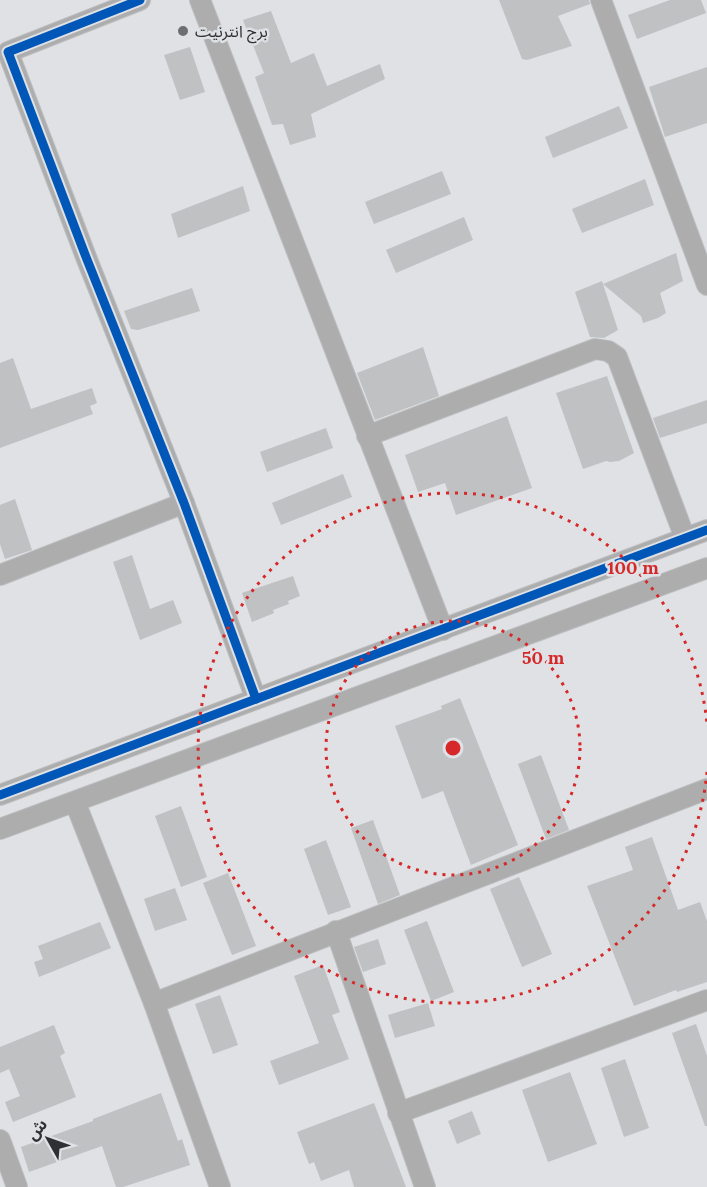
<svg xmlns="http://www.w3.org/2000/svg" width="707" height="1187" font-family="Lora,'Noto Sans Arabic',serif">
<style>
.building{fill:#bfc1c2}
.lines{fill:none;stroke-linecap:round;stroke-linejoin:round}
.street-casing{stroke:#bdbec0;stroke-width:22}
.street{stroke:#aeadae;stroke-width:20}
.cycleway-casing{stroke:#dee1e5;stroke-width:13}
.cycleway{stroke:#0057b8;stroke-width:9}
.ring{fill:none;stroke:#d62828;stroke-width:3;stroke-dasharray:3 6}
.poi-dot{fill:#6d6e70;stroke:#dee1e5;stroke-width:2}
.labels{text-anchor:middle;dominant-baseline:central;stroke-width:5;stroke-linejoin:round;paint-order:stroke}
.poi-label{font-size:16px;fill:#2f3032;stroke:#dee1e5;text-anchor:start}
.centre{fill:#d62828;stroke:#dee1e5;stroke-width:3}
.ring-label{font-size:18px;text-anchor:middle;font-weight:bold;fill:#d62828;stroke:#dee1e5;stroke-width:5;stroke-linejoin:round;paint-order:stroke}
</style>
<rect width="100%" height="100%" fill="#dfe1e4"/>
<g class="building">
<path d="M499 0H589L590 4 558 16 572 46 527 60 522 59Z"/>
<path d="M670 0H701L706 13 637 39 628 15Z"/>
<path d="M271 11 291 63 314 53 327 86 380 64 385 79 311 114 316 137 290 145 283 124 272 125 255 77 264 73 243 20Z"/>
<path d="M190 47 205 92 180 100 164 55Z"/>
<path d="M707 67V123L665 137 649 87Z"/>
<path d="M619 106 628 128 553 158 545 137Z"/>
<path d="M442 171 451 194 374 224 365 202Z"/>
<path d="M645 179 654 205 582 233 572 209Z"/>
<path d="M243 186 250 211 178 238 171 214Z"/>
<path d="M464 217 473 240 396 273 386 250Z"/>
<path d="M676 253 683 281 660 293 666 313 658 318 643 323 641 316 603 284Z"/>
<path d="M602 281 618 330 604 338 590 337 575 292Z"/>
<path d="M192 288 200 311 138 330 131 329 124 311Z"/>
<path d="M423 347 439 396 375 420 357 373Z"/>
<path d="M13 358 31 409 92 388 97 403 90 406 93 414 0 448V363Z"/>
<path d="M607 376 634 453 619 461 610 462 606 461 583 469 556 393Z"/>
<path d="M707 400V423L660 438 653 418Z"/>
<path d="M507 416 532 488 456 515 445 483 418 492 405 455Z"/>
<path d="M326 428 333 448 267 472 260 452Z"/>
<path d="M343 474 352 497 281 525 272 503Z"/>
<path d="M15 499 32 550 5 559 0 544V505Z"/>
<path d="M132 555 150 609 173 600 182 623 140 640 113 562Z"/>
<path d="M293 576 300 596 288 601 289 604 273 610 274 613 252 622 242 593Z"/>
<path d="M460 698 518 845 471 865 443 791 422 799 395 726 442 709 441 706Z"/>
<path d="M541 755 569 830 546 839 518 764Z"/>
<path d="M181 806 207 877 181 887 155 816Z"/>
<path d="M373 820 400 895 378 904 351 828Z"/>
<path d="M652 837 678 910 700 902 707 921V982L677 992 676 990 634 1006 587 886 633 870 625 847Z"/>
<path d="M326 840 351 907 328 915 304 849Z"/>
<path d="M228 873 256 946 232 955 203 883Z"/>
<path d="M519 877 552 954 522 967 490 889Z"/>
<path d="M175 888 187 920 155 931 144 899Z"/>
<path d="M427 921 454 992 431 1001 404 930Z"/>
<path d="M100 922 111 948 39 977 34 962 43 959 38 946Z"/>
<path d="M378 939 386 964 363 972 354 947Z"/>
<path d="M323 965 340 1012 332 1015 349 1059 279 1085 270 1061 319 1043 294 976Z"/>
<path d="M220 995 238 1045 213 1054 195 1004Z"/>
<path d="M428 1003 435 1026 395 1038 388 1015Z"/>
<path d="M696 1024 707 1056V1126H705L672 1033Z"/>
<path d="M54 1025 65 1053 60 1056 76 1097 13 1122 5 1102 20 1096 9 1069 0 1073V1047Z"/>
<path d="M625 1059 649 1128 624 1137 601 1068Z"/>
<path d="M570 1072 597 1144 548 1162 522 1090Z"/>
<path d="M161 1093 178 1141 182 1139 190 1165 123 1187H116L102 1146 29 1172 21 1147 93 1121V1119Z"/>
<path d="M374 1103 406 1187H354L349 1170 321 1181 314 1162 309 1164 297 1132Z"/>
<path d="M472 1111 481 1134 457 1144 448 1121Z"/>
</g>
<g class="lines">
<g class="street-casing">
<g id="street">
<path d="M140 0 8 52 86 257 184 503 256 699"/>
<path d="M200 0 443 630"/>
<path d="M601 0 707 285"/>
<path d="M367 436 595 349 608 351 617 357 685 538"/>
<path d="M0 575 184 503"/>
<path d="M0 795 707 530"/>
<path d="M75 802 154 1003 220 1187"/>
<path d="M0 829 707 568"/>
<path d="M336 931 425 1187"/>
<path d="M154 1003 707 789"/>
<path d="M398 1113 707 1000"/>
<path d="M0 1140 17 1187"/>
</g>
</g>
<use href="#street" class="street"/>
<g class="cycleway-casing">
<g id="cycleway">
<path d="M140 0 8 52 86 257 184 503 256 699"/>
<path d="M0 795 707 530"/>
</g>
</g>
<use href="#cycleway" class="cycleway"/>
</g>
<g class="ring">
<circle cx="453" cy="748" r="127"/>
<path d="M707 772A255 255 0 1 1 707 724"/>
</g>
<circle class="poi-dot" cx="183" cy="31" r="6"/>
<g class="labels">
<g class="poi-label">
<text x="195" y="31">برج انترنيت</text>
</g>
</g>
<circle cx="453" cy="748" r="9" class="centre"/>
<g class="ring-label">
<text x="633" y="574">100 m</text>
<text x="543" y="664">50 m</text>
</g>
<g transform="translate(48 1139) rotate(310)" stroke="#dee1e5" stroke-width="4.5" paint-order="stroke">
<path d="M0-4.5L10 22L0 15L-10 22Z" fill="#2f3032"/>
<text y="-9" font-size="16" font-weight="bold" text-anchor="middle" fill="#2f3032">ش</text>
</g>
</svg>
